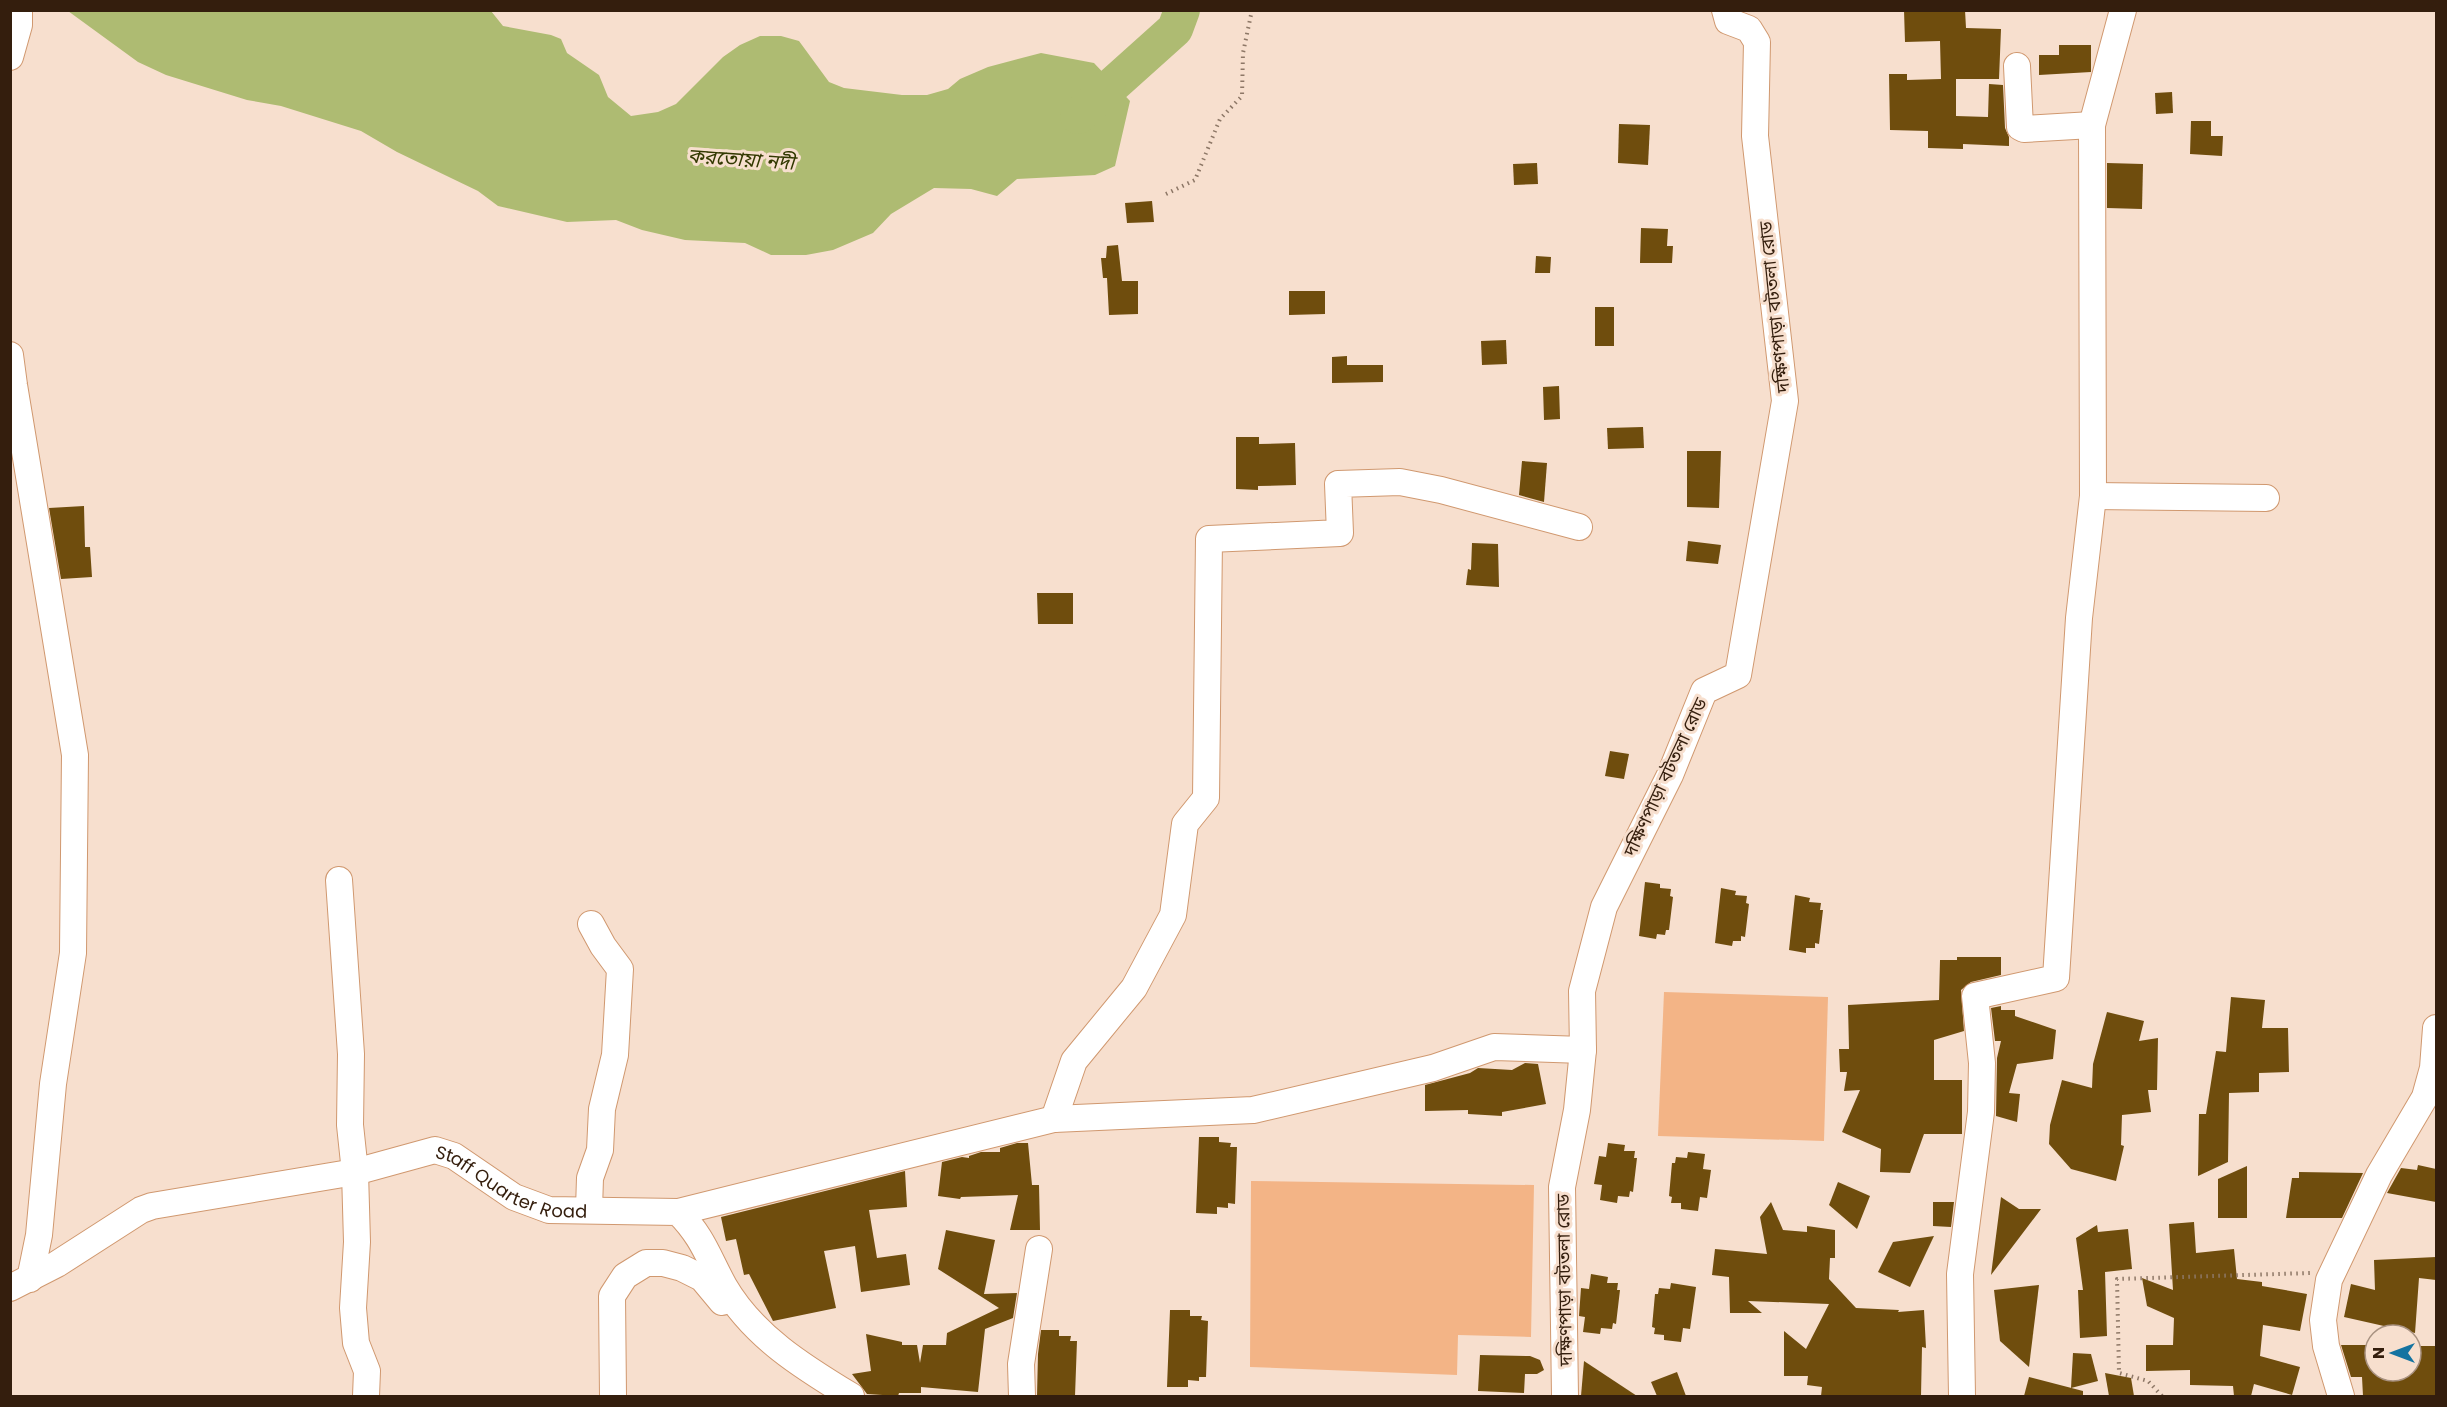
<svg xmlns="http://www.w3.org/2000/svg" width="2447" height="1407" font-family="Poppins,'Noto Sans Bengali',sans-serif">
<style>
.green{fill:#f3b486}
.water{fill:#aebb72}
.lines{fill:none;stroke-linecap:round;stroke-linejoin:round}
.river{stroke:#aebb72;stroke-width:36}
.building{fill:#6f4d0d}
.minor-casing{stroke:#d0986f;stroke-width:28}
.path{stroke:#8d7766;stroke-width:4;stroke-dasharray:1.5 4.5;stroke-linecap:butt}
.minor{stroke:#fff;stroke-width:26}
.labels{text-anchor:middle;dominant-baseline:central;stroke-width:6;stroke-linejoin:round;paint-order:stroke}
.street-label{font-size:18px;fill:#341e0d;stroke:#f7dfce}
.water-label{font-size:20px;font-style:italic;fill:#323800;stroke:#f7dfce}
</style>
<rect width="100%" height="100%" fill="#f7dfce"/>
<g class="green">
<path d="M1664 992 1828 997 1824 1141 1658 1136Z"/>
<path d="M1251 1181 1534 1185 1531 1337 1458 1335 1457 1375 1250 1367Z"/>
</g>
<path class="water" d="M68 11H491L503 26 551 35 561 39 567 53 599 75 608 97 631 116 658 112 676 104 723 57 740 45 760 36H781L799 41 829 82 844 88 902 95H927L948 89 960 79 988 67 1041 53 1094 63 1130 101 1115 166 1095 175 1017 179 997 196 971 189 934 188 891 214 873 233 833 250 806 255H771L745 243 685 240 642 230 616 220 567 222 498 206 478 191 397 152 361 131 281 106 247 100 166 75 138 62Z"/>
<g class="lines">
<path class="river" d="M1078 116 1175 29 1182 10"/>
</g>
<g class="building">
<path d="M1904 10H1965L1966 28 2001 29 1999 79H1956V116L1988 117 1989 84 2003 85 2005 128 2009 137V146L1963 144V149L1928 148V131L1890 130 1889 74H1907V80L1941 79 1940 41 1905 42Z"/>
<path d="M2059 45H2091V72L2039 75V55H2059Z"/>
<path d="M2172 92 2173 113 2156 114 2155 93Z"/>
<path d="M2191 121H2211V136H2223L2222 156 2190 154Z"/>
<path d="M1619 124 1650 125 1648 165 1618 163Z"/>
<path d="M1537 163 1538 184 1514 185 1513 164Z"/>
<path d="M2107 163 2143 164 2142 209 2107 208Z"/>
<path d="M1152 201 1154 222 1127 223 1125 203Z"/>
<path d="M1641 228 1668 229 1667 246H1673L1672 263H1640Z"/>
<path d="M1118 245 1122 281H1138V314L1109 315 1107 278H1103L1101 258H1106L1107 246Z"/>
<path d="M1536 256 1551 257 1550 273H1535Z"/>
<path d="M1289 291H1325V314L1289 315Z"/>
<rect x="1595" y="307" width="19" height="39"/>
<path d="M1506 340 1507 364 1482 365 1481 341Z"/>
<path d="M1347 356V365H1383V382L1332 383V357Z"/>
<path d="M1559 386 1560 419 1544 420 1543 387Z"/>
<path d="M1643 427 1644 448 1608 449 1607 428Z"/>
<path d="M1236 437H1259V444L1295 443 1296 485 1258 486V490L1236 489Z"/>
<path d="M1687 451H1721L1719 508 1687 507Z"/>
<path d="M1522 461 1547 463 1544 502 1519 495Z"/>
<path d="M84 506 85 547H90L92 577 61 579 49 508Z"/>
<path d="M1688 541 1721 545 1718 564 1686 561Z"/>
<path d="M1472 543 1498 544 1499 587 1466 585 1468 569 1471 570Z"/>
<path d="M1037 593H1073V624H1038Z"/>
<path d="M1610 751 1629 754 1624 779 1605 776Z"/>
<path d="M1645 882 1660 884V888L1671 889 1670 896 1673 897 1669 930H1666L1665 935 1657 934 1656 939 1639 936Z"/>
<path d="M1721 888 1736 891 1735 895 1747 896 1746 903 1749 904 1745 937 1741 936V941H1733L1732 946 1715 943Z"/>
<path d="M1795 895 1810 898 1809 902 1821 903 1820 910H1823L1819 944 1815 943V948H1806V953L1789 950Z"/>
<path d="M1957 957H2001V975L1971 982 1961 990 1964 1031 1934 1040V1080H1962V1134H1924L1910 1173 1880 1172 1881 1149 1842 1132 1860 1090 1844 1091 1847 1072H1840L1839 1049H1849L1848 1005 1939 1000 1940 960H1957Z"/>
<path d="M2231 997 2265 1000 2262 1028H2288L2289 1072 2259 1073V1092L2229 1093 2228 1162 2198 1176 2199 1114H2206L2216 1051 2226 1052Z"/>
<path d="M2001 1006V1010H2015V1016L2056 1030 2053 1059 2017 1064 2009 1093 2020 1094 2017 1122 1996 1116 1997 1058 2001 1041H1995L1991 1008Z"/>
<path d="M2107 1012 2144 1021 2139 1041 2158 1038 2157 1090H2148L2151 1112 2122 1115 2121 1145 2124 1146 2116 1181 2071 1169 2049 1144 2050 1125 2062 1080 2092 1088 2093 1064Z"/>
<path d="M1525 1063 1538 1064 1546 1104 1502 1112V1116L1468 1114V1110L1425 1111V1085L1470 1073 1478 1068 1512 1070Z"/>
<path d="M1199 1137H1219V1142L1231 1143 1230 1147H1237L1235 1204 1228 1203V1208L1217 1207V1214L1196 1213Z"/>
<path d="M1017 1143H1028L1032 1185H1039L1040 1230H1010L1018 1195 961 1197 960 1199 938 1196 942 1162 962 1157 969 1158V1156L981 1152H1000V1148Z"/>
<path d="M1608 1143 1625 1145 1624 1151H1635L1634 1158H1637L1633 1192 1630 1191 1629 1197 1618 1196 1617 1203 1600 1200 1602 1185 1594 1184 1599 1156 1606 1157Z"/>
<path d="M1688 1152 1705 1154 1703 1169 1711 1170 1707 1198 1700 1197 1698 1211 1681 1209V1203H1671L1672 1197 1669 1196 1672 1163H1675L1676 1157 1687 1158Z"/>
<path d="M2418 1165 2436 1169V1202L2387 1193 2401 1168 2417 1170Z"/>
<path d="M2247 1166V1218H2218V1179Z"/>
<path d="M905 1171 907 1207 869 1210 877 1258 906 1254 910 1285 861 1292 855 1246 824 1251 836 1308 773 1321 749 1274 744 1275 736 1239 726 1241 721 1217Z"/>
<path d="M2299 1172 2363 1173 2342 1218H2286L2292 1178H2299Z"/>
<path d="M1838 1182 1870 1196 1857 1229 1829 1205Z"/>
<path d="M2001 1197 2019 1209H2041L1991 1275Z"/>
<path d="M1771 1202 1783 1230 1807 1232V1226L1835 1230V1258H1830L1829 1279 1856 1308 1899 1310 1898 1312 1924 1310 1926 1348 1922 1347 1921 1396H1821L1822 1387 1807 1385 1808 1376H1784V1331L1806 1349 1829 1304 1748 1301 1762 1313H1730L1729 1277 1712 1275 1715 1249 1767 1254 1760 1217Z"/>
<path d="M1933 1202H1954L1951 1227 1933 1226Z"/>
<path d="M2194 1222 2196 1253 2234 1249 2237 1279 2262 1282V1286L2307 1294 2300 1331 2263 1325 2260 1356 2300 1367 2292 1395 2254 1384 2251 1396H2234L2233 1386 2190 1385V1370L2146 1371V1345H2173L2174 1318 2147 1306 2142 1278 2173 1290 2169 1224Z"/>
<path d="M2097 1225 2098 1232 2128 1229 2132 1269 2105 1272 2107 1336 2080 1338 2078 1290H2083L2076 1238Z"/>
<path d="M946 1230 995 1240 984 1294 1017 1293 1013 1318 985 1329 978 1392 921 1387V1393H899L898 1396 867 1394 852 1374 871 1371 866 1334 902 1342V1345H917L920 1363 923 1345H946L947 1333 999 1308 938 1269Z"/>
<path d="M1934 1236 1910 1287 1878 1272 1893 1242Z"/>
<path d="M2436 1257V1280L2419 1278 2415 1333 2344 1317 2351 1284 2375 1290 2374 1260Z"/>
<path d="M1591 1274 1608 1277 1607 1283H1618L1617 1290H1620L1616 1324 1613 1323 1612 1329 1601 1328 1600 1334 1583 1332 1585 1317 1579 1316 1581 1288 1589 1289Z"/>
<path d="M1671 1283 1696 1287 1690 1329 1683 1328 1681 1342 1664 1340V1335L1654 1334 1655 1328 1652 1327 1655 1294H1658L1659 1288 1670 1289Z"/>
<path d="M2039 1285 2029 1367 2000 1341 1994 1290Z"/>
<path d="M1170 1310H1190V1316H1202L1201 1320 1208 1321 1206 1377H1199V1381L1188 1380V1387H1167Z"/>
<path d="M1041 1330H1059V1336H1071L1070 1341H1077L1075 1396H1037L1038 1354Z"/>
<path d="M2341 1345H2375V1371H2411L2414 1346H2436V1396H2363L2362 1377H2351Z"/>
<path d="M2073 1353 2091 1354 2098 1381 2071 1388Z"/>
<path d="M1480 1355 1530 1356 1540 1360 1544 1370 1537 1374H1525L1524 1393 1478 1391Z"/>
<path d="M1584 1361 1637 1396H1581Z"/>
<path d="M1677 1372 1686 1396H1657L1651 1382Z"/>
<path d="M2105 1373 2131 1378 2134 1396H2109Z"/>
<path d="M2029 1377 2083 1391V1396H2024Z"/>
</g>
<g class="lines">
<g class="minor-casing">
<g id="minor">
<path d="M10 57 19 25V10"/>
<path d="M2017 66 2020 127 2024 129 2092 125"/>
<path d="M10 355 14 385 75 755 73 953 53 1084 39 1235 30 1279"/>
<path d="M2093 496 2266 498"/>
<path d="M339 880 351 1054 350 1125 355 1172 357 1242 353 1308 356 1343 367 1371 366 1396"/>
<path d="M1054 1119 1074 1061 1134 988 1173 915 1185 824 1206 798 1209 539 1340 533 1338 484 1400 482 1441 490 1579 527"/>
<path d="M589 1209 590 1178 600 1150 602 1109 615 1055 620 969 603 946 591 924"/>
<path d="M678 1212 1054 1119 1253 1110 1433 1068 1494 1047 1583 1050"/>
<path id="s1" d="M10 1288 57 1264 141 1210 152 1206 355 1172 435 1150 454 1156 514 1197 549 1210 678 1212C703 1237 708 1257 724 1286 753 1336 803 1367 851 1396"/>
<path d="M613 1396 612 1296 625 1276 646 1263H663L682 1268 702 1278 722 1302"/>
<path d="M1022 1396 1021 1364 1039 1249"/>
<path d="M1565 1396 1562 1187 1577 1110 1583 1050 1582 991 1604 907 1670 775 1704 691 1738 675 1785 401 1755 136 1757 42 1749 29 1728 21 1725 10"/>
<path d="M1962 1396 1960 1274 1981 1112 1982 1063 1975 996 2056 978 2079 618 2093 496 2092 125 2123 10"/>
<path d="M2341 1396 2326 1346 2323 1320 2329 1280 2379 1175 2425 1097 2433 1068 2436 1028"/>
</g>
</g>
<g class="path">
<path d="M1166 194 1195 180 1220 119 1242 96 1243 53 1252 10"/>
<path d="M2162 1396 2148 1381 2119 1373 2117 1279 2310 1273"/>
</g>
<use href="#minor" class="minor"/>
</g>
<g class="labels">
<g class="street-label">
<text transform="translate(1774 307) rotate(-96)">দক্ষিণপাড়া বটতলা রোড</text>
<text transform="translate(1665 777) rotate(-65)">দক্ষিণপাড়া বটতলা রোড</text>
<text stroke="none"><textPath href="#s1" startOffset="538">Staff Quarter Road</textPath></text>
<text transform="translate(1564 1280) rotate(-91)">দক্ষিণপাড়া বটতলা রোড</text>
</g>
<g class="water-label">
<text transform="translate(741 159) rotate(4)">করতোয়া নদী</text>
</g>
</g>
<rect width="2447" height="1407" fill="none" stroke="#341e0d" stroke-width="24"/>
<g transform="translate(2393 1353) rotate(270)"><circle r="28" fill="#f7dfce" stroke="#a99281" stroke-width="1.5"/>
<path d="M0-4.5L10 22L0 15L-10 22Z" fill="#1473a1"/>
<text y="-9" font-size="16" font-weight="bold" text-anchor="middle" fill="#341e0d">N</text>
</g>
</svg>
